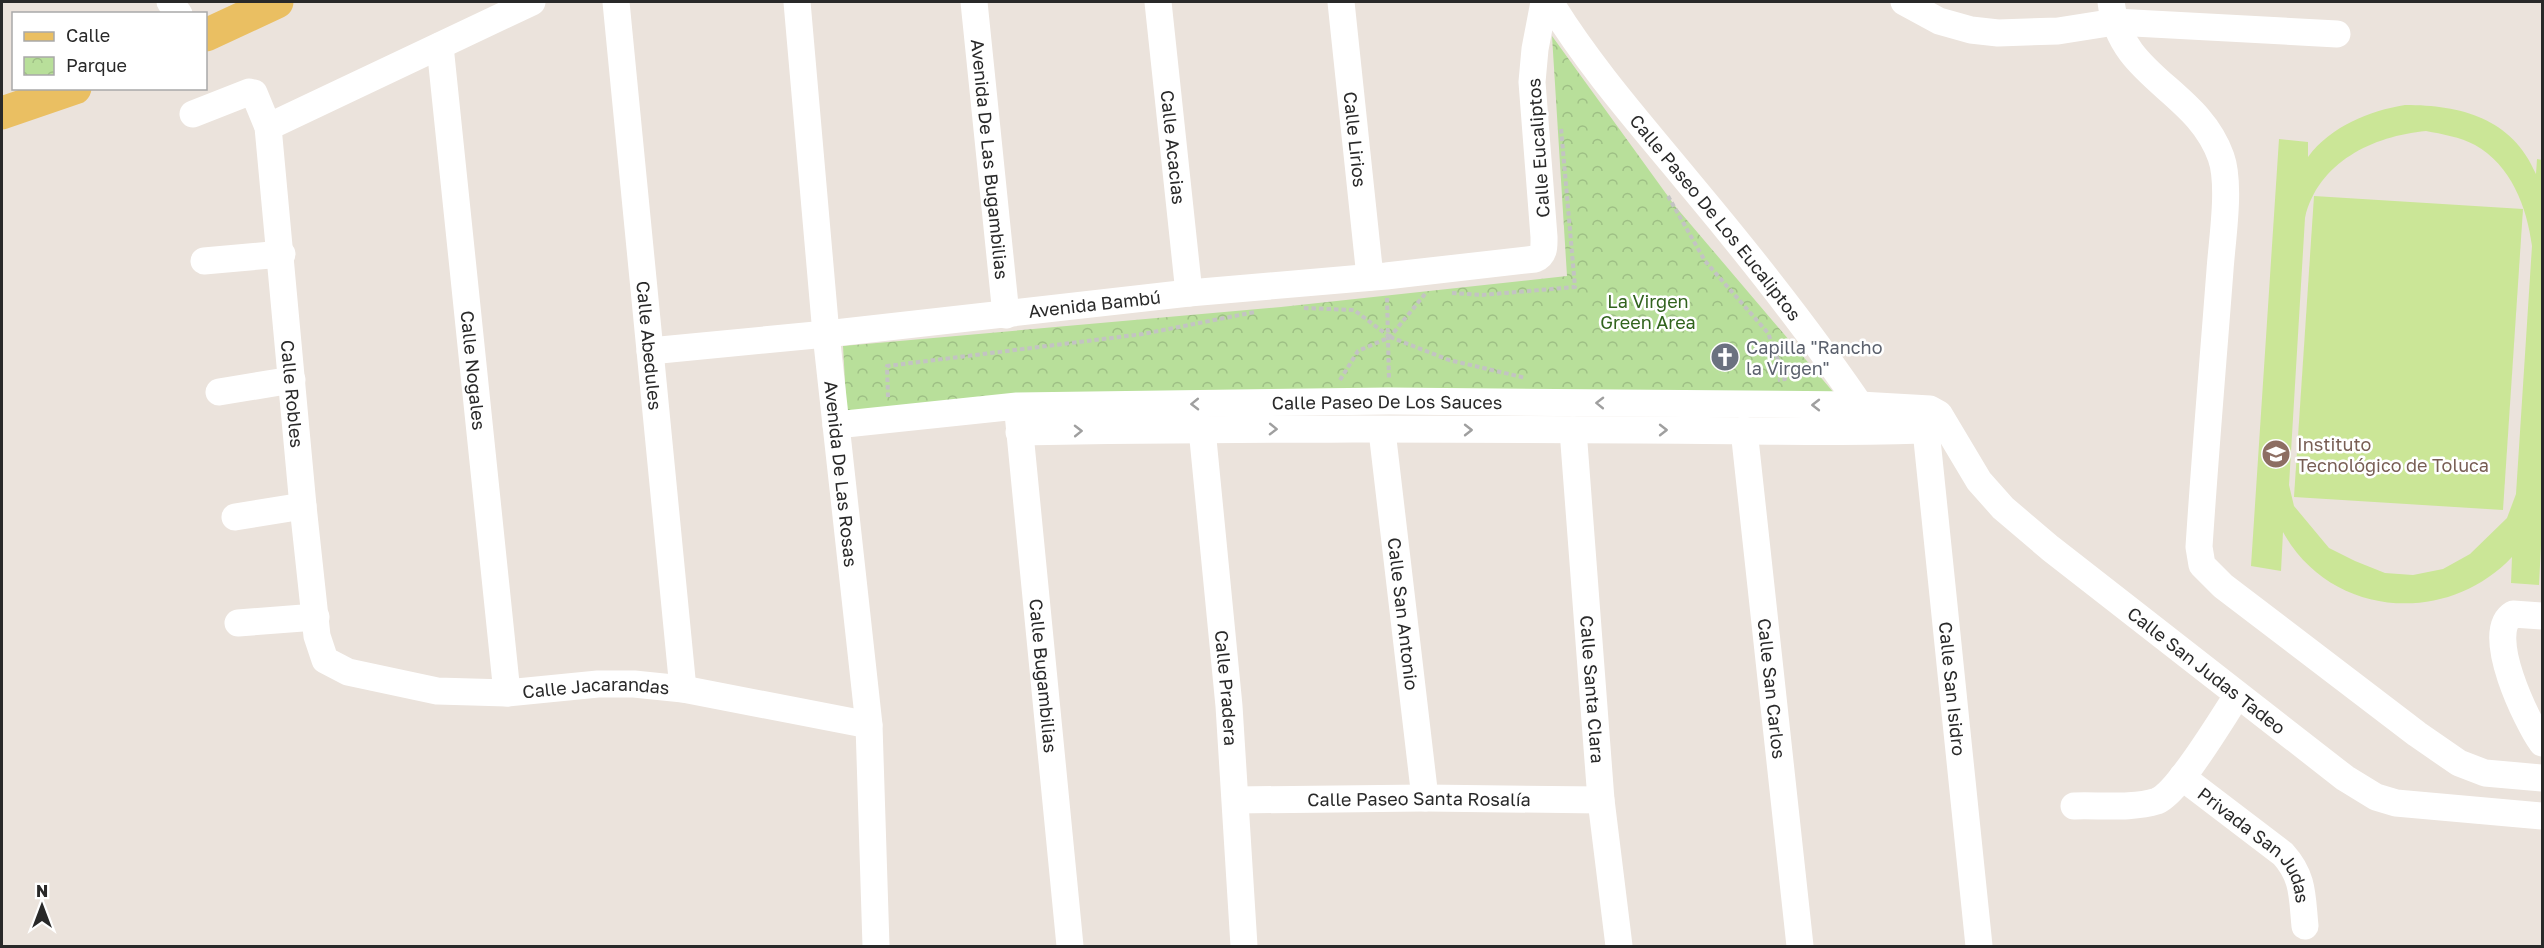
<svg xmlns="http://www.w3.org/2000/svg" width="2544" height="948" font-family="'Golos Text',sans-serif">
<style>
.park{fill:url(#park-crowns)}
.pitch{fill:#cbe697;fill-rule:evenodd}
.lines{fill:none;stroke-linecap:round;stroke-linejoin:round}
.path{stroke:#c3c3c3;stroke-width:4;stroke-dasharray:4.5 3;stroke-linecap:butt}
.minor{stroke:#fff;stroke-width:27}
.major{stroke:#eabf62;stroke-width:33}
.oneway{stroke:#9f9f9f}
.labels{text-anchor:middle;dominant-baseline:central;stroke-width:5;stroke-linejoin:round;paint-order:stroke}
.street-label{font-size:18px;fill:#292929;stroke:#fff}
.park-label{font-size:18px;fill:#31631d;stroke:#fff}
.worship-label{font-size:18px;fill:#5b616d;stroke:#fff;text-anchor:start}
.education-label{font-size:18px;fill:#785e54;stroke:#fff;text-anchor:start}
</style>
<defs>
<pattern id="park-crowns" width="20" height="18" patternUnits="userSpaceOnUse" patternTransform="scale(1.5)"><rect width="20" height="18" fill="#b8df9a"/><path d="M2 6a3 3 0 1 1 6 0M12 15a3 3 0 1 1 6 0" fill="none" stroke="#9ebf85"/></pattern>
</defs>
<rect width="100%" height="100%" fill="#ebe3dc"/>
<path class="park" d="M1552 36 1675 206 1840 400 847 418 843 346 1281 307 1567 276Z"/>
<g class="pitch">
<path d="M2405 105C2461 105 2512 118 2536 174L2537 159 2542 160V526L2539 585 2511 583 2512 557C2446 627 2330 617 2283 532L2281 571 2251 566 2279 139 2308 142V157C2331 126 2369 111 2405 105ZM2426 131C2442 134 2460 137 2475 145 2511 165 2527 207 2532 246L2516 494 2507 518 2470 554 2443 569 2413 575 2385 573 2355 561 2329 548 2294 506 2289 485 2305 218C2318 162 2373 136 2426 131Z"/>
<path d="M2314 196 2523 209 2503 510 2294 497Z"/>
</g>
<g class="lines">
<g class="path">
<path d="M1668 196 1705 261 1768 333 1785 379 1778 380"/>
<path d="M1452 293 1482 295 1575 287 1561 128"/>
<path d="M1387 298 1389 380"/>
<path d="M1304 308 1354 310 1390 337"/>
<path d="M1390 337 1449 360 1526 378"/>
<path d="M1340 380 1358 351 1390 337 1425 294"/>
<path d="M888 397 887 366 1143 334 1255 312"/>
</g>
<g class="minor">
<path d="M170 2 179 14"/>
<path id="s1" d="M616 2 683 689"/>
<path id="s2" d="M797 2 826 334 869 725 876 946"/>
<path id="s3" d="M974 2 1006 315"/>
<path id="s4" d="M1158 2 1189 293"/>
<path id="s5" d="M1341 2 1370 277"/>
<path id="s6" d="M1550 2C1591 69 1644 128 1694 189 1755 262 1815 338 1868 417"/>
<path d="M1904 2 1939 21 1971 30 1998 33 2058 31 2115 22 2337 34"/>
<path d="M2111 2C2120 78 2197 89 2221 157 2231 185 2222 240 2220 270 2213 362 2205 455 2199 547L2202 565 2223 586 2417 734 2459 763 2485 773 2542 778"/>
<path id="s7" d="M440 46 507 693"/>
<path id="s8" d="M193 114 249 92 254 93 268 127 303 506 317 636 325 660 348 672 437 691 507 693 598 684H634L683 689 869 725"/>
<path d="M268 127 532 2"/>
<path d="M204 261 282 254"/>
<path id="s9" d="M650 351 826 334 1189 293 1386 276 1535 259C1545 255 1544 246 1544 237L1532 82 1535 49 1544 2"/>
<path d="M219 392 292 380"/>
<path id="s10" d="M1018 413 1070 946"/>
<path id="s11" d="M836 425 1017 406 1389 401 1860 405 1930 409 1939 414 1979 481 2003 508 2050 548 2345 778 2376 797 2396 803 2542 816"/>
<path id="s12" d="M1202 429 1229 706 1244 946"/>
<path id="s13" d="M1573 430 1601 800 1619 946"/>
<path id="s14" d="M1744 430 1800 946"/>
<path id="s15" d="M1926 430 1979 946"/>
<path id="s16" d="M1382 431 1425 798"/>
<path d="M1019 432C1226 428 1433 429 1639 430 1742 430 1844 434 1947 429"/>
<path d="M235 517 303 506"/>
<path d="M2542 616 2513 614C2483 632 2527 722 2542 743"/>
<path d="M238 623 316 617"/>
<path id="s17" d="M2182 777 2283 854C2304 877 2302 897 2305 926"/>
<path id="s18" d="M1236 800 1425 798 1601 800"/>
<path d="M2074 806C2100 805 2132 809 2157 801 2179 792 2222 718 2237 696"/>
</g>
<g class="major">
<path d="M206 35 277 2"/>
<path d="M2 113 75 88"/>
</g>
</g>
<defs><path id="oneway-chevron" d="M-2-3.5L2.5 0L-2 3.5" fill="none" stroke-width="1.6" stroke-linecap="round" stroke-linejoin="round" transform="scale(1.5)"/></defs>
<g class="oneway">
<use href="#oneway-chevron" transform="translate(1600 403) rotate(-179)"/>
<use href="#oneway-chevron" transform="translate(1195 404) rotate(179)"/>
<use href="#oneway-chevron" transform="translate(1816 405) rotate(-180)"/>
<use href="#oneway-chevron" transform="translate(1273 429) rotate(1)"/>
<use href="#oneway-chevron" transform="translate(1468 430)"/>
<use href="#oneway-chevron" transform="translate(1663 430)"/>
<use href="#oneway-chevron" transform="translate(1078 431) rotate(-1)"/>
</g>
<defs>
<g id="church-disc" transform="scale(1.5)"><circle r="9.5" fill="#6b7280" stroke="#fff"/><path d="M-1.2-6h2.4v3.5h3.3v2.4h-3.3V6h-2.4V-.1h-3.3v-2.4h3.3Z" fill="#fff"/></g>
<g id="university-disc" transform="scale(1.5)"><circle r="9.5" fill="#8d6e63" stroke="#fff"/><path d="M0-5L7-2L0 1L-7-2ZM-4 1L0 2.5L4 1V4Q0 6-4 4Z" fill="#fff"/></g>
</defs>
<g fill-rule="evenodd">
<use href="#church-disc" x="1725" y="357"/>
<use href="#university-disc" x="2276" y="454"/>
</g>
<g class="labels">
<g class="street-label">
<text stroke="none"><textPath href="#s5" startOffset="138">Calle Lirios</textPath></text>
<text stroke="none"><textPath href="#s4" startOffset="146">Calle Acacias</textPath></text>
<text transform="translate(1538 148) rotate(-94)">Calle Eucaliptos</text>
<text stroke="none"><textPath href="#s3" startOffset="158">Avenida De Las Bugambilias</textPath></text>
<text stroke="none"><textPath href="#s6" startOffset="272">Calle Paseo De Los Eucaliptos</textPath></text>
<text stroke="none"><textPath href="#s9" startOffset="447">Avenida Bambú</textPath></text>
<text stroke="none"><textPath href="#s1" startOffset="345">Calle Abedules</textPath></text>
<text stroke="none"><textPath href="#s7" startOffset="326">Calle Nogales</textPath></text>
<text stroke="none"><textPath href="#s8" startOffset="370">Calle Robles</textPath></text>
<text stroke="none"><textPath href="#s11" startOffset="552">Calle Paseo De Los Sauces</textPath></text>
<text stroke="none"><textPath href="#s2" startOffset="474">Avenida De Las Rosas</textPath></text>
<text stroke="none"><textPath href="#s16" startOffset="184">Calle San Antonio</textPath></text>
<text stroke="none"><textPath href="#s11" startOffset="1480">Calle San Judas Tadeo</textPath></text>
<text stroke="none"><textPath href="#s10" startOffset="264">Calle Bugambilias</textPath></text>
<text stroke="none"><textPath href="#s12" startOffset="260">Calle Pradera</textPath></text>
<text stroke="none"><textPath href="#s13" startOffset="260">Calle Santa Clara</textPath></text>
<text stroke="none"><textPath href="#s14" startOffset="260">Calle San Carlos</textPath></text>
<text stroke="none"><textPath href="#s15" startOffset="260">Calle San Isidro</textPath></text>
<text stroke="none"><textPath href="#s8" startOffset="915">Calle Jacarandas</textPath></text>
<text stroke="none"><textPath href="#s18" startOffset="183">Calle Paseo Santa Rosalía</textPath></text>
<text stroke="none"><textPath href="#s17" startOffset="102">Privada San Judas</textPath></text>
</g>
<g class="park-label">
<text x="1648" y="301">La Virgen<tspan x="1648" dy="21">Green Area</tspan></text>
</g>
<g class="worship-label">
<text x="1746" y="347">Capilla "Rancho<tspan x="1746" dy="21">la Virgen"</tspan></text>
</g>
<g class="education-label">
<text x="2297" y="444">Instituto<tspan x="2297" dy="21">Tecnológico de Toluca</tspan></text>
</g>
</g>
<rect width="2544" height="948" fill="none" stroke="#292929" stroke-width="6"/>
<rect x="12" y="12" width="195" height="78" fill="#ffffff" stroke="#a9a9a9" stroke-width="1.5"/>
<rect x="24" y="32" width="30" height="9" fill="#eabf62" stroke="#a9a9a9" stroke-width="1.5"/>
<text x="66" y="42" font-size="18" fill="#292929">Calle</text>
<rect x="24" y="57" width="30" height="18" fill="url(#park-crowns)" stroke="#a9a9a9" stroke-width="1.5"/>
<text x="66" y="72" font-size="18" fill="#292929">Parque</text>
<g transform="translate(42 906)" stroke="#ffffff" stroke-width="4.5" paint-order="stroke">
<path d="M0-4.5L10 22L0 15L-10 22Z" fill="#292929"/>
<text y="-9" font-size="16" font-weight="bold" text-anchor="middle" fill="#292929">N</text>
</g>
</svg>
